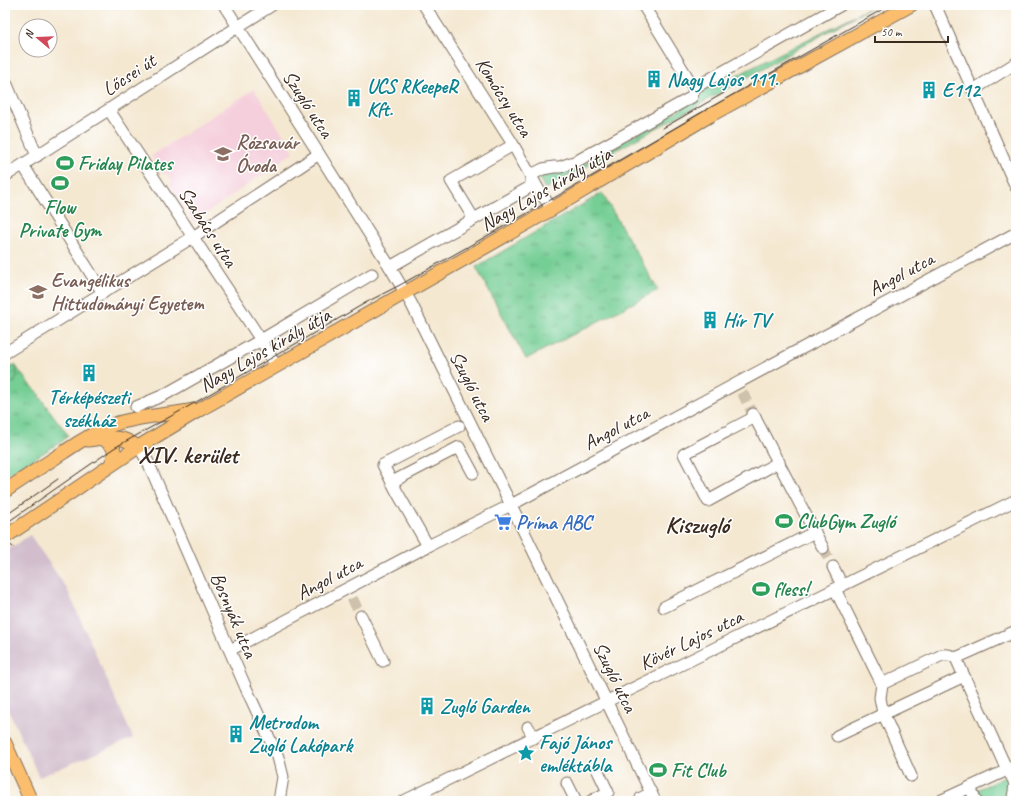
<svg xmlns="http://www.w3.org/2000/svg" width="1021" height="806" font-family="Caveat,sans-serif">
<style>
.built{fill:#f5cfdb}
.industrial{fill:#d1bdcc}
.grass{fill:url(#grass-tufts);stroke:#587c59}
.park{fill:url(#park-crowns);stroke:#587c59}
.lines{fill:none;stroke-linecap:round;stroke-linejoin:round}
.minor-tunnel{stroke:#cfc2ad;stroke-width:11;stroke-dasharray:11 5.5;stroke-linecap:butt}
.minor-casing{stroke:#7c6c5d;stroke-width:13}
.major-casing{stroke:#7c6c5d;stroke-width:15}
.minor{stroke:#fff;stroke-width:11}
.major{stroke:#fbbe6e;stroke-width:13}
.tram{stroke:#3b2a1e;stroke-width:1}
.labels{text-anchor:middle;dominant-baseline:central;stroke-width:3;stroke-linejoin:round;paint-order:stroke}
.street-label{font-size:20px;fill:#3b2a1e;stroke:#fff}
.culture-label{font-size:20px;font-weight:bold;fill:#0d838f;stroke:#fff;text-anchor:start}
.education-label{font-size:20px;font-weight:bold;fill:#785e54;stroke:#fff;text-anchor:start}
.leisure-label{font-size:20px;font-weight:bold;fill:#27864d;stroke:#fff;text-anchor:start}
.shop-label{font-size:20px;font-weight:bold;fill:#366cbe;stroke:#fff;text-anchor:start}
.district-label{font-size:24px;font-weight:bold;fill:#3b2a1e;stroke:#fff}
</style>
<defs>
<pattern id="grass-tufts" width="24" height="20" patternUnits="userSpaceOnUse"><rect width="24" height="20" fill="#75ce94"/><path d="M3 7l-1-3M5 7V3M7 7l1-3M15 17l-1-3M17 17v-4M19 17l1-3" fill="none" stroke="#61a778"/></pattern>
<pattern id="park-crowns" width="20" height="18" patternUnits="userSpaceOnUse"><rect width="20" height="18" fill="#75ce94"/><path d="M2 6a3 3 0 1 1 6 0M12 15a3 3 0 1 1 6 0" fill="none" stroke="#61a778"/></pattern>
</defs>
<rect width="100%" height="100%" fill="#fff"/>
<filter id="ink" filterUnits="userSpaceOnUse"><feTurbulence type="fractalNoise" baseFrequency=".025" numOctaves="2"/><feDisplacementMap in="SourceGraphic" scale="8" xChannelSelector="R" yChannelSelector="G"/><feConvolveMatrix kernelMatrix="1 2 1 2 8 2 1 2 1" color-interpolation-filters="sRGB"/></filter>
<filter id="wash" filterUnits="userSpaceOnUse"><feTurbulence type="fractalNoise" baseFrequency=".012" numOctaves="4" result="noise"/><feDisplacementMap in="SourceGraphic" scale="16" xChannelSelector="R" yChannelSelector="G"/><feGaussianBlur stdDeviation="0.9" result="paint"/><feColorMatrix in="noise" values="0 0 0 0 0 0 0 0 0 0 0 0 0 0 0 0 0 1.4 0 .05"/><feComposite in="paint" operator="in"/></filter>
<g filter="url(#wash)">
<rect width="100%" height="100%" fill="#f4e8d1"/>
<path class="built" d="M254 89 294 152 194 222 170 185 172 180 168 174 163 173 151 156Z"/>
<path class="industrial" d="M30 535 67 589 85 630 133 738 39 777 5 703V552Z"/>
<g class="grass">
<path d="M871 7 695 107 545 189 539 177 540 173 559 172 570 169 585 163 684 107 704 93 703 89 706 84 711 90 736 76Z"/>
<path d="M602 193 658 290 526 359 476 267Z"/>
<path d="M15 365 29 384 40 395 38 396 40 398H41L44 403 68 435 63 441 5 476V369Z"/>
<path d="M1016 772V791L994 801H952Z"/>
</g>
<path class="park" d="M5 365 8 369 15 365C18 372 17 377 14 383L5 382Z"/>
</g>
<g filter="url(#ink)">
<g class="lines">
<g class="minor-tunnel">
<path d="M742 392 753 414"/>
<path d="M823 548 833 567"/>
<path d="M352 598 361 616"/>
</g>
<g class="minor-casing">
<g id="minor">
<path d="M224 5 319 154 390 267 411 303 511 505 655 801"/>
<path d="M424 5 511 141 540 192 552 209"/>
<path d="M643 5 694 88"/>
<path d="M935 5 1016 187"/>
<path d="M5 80 37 156"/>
<path d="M694 88 841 5"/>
<path d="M973 90 1016 63"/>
<path d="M109 110 261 340 276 366"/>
<path d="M23 165 103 293"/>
<path d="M5 176 272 5"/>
<path d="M531 176 535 173 543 169 554 167H560L577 161 692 97 694 88"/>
<path d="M474 219 451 181 513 145"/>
<path d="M390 267 530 187 531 183V176"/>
<path d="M5 353 193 237 319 154"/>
<path d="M136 407 164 395 261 340 372 274"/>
<path d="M753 414 823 548"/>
<path d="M732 429 755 417"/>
<path d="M726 432 684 454 708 501 779 462"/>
<path d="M138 447 142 452 148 462 246 688 278 757 283 777 279 801"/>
<path d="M392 482 459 447 473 473"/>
<path d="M428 546 397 492 383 465 459 426"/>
<path d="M833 567 842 585"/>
<path d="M835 589 882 684"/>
<path d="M664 607 815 532"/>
<path d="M361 616 383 661"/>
<path d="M230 650 428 546 511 505 1016 233"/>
<path d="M964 676 1007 770C1015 780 1016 784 1013 797"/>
<path d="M882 684 880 698 883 713 911 776"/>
<path d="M882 684 942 655C948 654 951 655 956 658"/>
<path d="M528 727 534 738"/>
<path d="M837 736 964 676 956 658 1016 631"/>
<path d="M567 783 576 801"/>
<path d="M970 787 976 801"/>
<path d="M641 798 651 793"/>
<path d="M404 801C609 702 811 599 1016 500"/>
<path d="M591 801 608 792 597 769"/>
<path d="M940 801 1016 766"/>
</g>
</g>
<g class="major-casing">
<g id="major">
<path d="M102 438C119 438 123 437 138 447"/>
<path d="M88 440 102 438C114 446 118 450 111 464"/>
<path d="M5 491C24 478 44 465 64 452 80 441 96 431 115 424 139 416 168 415 193 410"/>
<path d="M5 537 138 447 201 409 552 209 709 116 911 5"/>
<path d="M5 743 31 801"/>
</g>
</g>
<use href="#minor" class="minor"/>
<use href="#major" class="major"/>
<g class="tram">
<path d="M663 128 724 93"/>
<path d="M5 516 58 479"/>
<path d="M5 524 114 448 191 405 367 302 400 285 540 206 706 110 890 5"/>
<path d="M5 541 13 547"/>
</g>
</g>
</g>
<defs>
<g id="building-bare" transform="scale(1.38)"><path d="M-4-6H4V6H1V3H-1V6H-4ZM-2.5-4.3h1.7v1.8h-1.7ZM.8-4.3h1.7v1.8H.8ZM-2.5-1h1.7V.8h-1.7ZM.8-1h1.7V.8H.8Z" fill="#0f9aa8" stroke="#fff" stroke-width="2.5" paint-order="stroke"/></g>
<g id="school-bare" transform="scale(1.38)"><path d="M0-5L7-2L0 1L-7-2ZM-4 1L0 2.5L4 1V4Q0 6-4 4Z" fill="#8d6e63" stroke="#fff" stroke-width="2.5" paint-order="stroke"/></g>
<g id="stadium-bare" transform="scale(1.38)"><path d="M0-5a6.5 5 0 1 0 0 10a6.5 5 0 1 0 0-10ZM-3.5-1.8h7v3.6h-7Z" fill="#2e9e5b" stroke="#fff" stroke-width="2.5" paint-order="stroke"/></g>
<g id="university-bare" transform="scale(1.38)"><path d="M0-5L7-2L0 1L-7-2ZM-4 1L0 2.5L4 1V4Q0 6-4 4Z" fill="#8d6e63" stroke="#fff" stroke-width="2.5" paint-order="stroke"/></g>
<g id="supermarket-bare" transform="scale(1.38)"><path d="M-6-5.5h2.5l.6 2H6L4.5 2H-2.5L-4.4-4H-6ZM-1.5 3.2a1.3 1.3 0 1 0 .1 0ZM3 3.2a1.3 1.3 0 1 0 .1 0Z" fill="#3f7fe0" stroke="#fff" stroke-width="2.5" paint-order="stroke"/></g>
<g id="sight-bare" transform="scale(1.38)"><path d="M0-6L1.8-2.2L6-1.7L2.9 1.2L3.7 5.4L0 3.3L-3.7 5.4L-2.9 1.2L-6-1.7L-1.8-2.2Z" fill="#0f9aa8" stroke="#fff" stroke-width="2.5" paint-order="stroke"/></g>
</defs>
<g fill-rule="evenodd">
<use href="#building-bare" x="654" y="79"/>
<use href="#building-bare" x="929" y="90"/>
<use href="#building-bare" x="354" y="98"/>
<use href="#school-bare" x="223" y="154"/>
<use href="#stadium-bare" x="65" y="163"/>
<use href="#stadium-bare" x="60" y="183"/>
<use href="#university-bare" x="38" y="292"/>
<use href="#building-bare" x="710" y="320"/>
<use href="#building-bare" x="89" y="373"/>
<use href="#stadium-bare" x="784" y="521"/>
<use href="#supermarket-bare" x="503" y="522"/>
<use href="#stadium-bare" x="761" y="589"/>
<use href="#building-bare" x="427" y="706"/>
<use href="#building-bare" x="236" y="734"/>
<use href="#sight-bare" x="526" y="753"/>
<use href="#stadium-bare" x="658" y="770"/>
</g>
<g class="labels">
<g class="street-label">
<text transform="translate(129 75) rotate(-33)">Lőcsei út</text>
<text transform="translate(504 97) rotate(58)">Komócsy utca</text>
<text transform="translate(308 104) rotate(57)">Szugló utca</text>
<text transform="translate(546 189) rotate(-30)">Nagy Lajos király útja</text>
<text transform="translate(208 227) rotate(57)">Szabács utca</text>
<text transform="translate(901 274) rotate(-28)">Angol utca</text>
<text transform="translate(265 350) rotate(-30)">Nagy Lajos király útja</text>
<text transform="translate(472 386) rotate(63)">Szugló utca</text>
<text transform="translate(616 428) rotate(-28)">Angol utca</text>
<text transform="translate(329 578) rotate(-28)">Angol utca</text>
<text transform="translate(234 615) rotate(67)">Bosnyák utca</text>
<text transform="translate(691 640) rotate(-26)">Kövér Lajos utca</text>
<text transform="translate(615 677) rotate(64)">Szugló utca</text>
</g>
<g class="culture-label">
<text x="667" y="79">Nagy Lajos 111.</text>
<text x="367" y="86">UCS RKeepeR<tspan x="367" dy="23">Kft.</tspan></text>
<text x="942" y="90">E112</text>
<text x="723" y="320">Hír TV</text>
<text x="89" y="397" text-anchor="middle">Térképészeti<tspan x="89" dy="23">székház</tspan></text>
<text x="440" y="706">Zugló Garden</text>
<text x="249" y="722">Metrodom<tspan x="249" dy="23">Zugló Lakópark</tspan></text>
<text x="539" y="742">Fajó János<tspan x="539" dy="23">emléktábla</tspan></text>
</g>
<g class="education-label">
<text x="236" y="142">Rózsavár<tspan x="236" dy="23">Óvoda</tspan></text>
<text x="51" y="280">Evangélikus<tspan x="51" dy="23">Hittudományi Egyetem</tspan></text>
</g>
<g class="leisure-label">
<text x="78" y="163">Friday Pilates</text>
<text x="60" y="207" text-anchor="middle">Flow<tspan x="60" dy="23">Private Gym</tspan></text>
<text x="797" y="521">ClubGym Zugló</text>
<text x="774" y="589">fless!</text>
<text x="671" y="770">Fit Club</text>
</g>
<g class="shop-label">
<text x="516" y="522">Príma ABC</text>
</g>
<g class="district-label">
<text x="188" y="455">XIV. kerület</text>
<text x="697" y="525">Kiszugló</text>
</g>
</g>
<rect width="1021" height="806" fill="none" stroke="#fff" stroke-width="20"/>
<g transform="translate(38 38) rotate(289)"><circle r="19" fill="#ffffff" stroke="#b1aaa5"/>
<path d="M0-3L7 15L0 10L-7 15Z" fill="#d1495b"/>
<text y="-6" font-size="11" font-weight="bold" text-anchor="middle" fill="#3b2a1e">N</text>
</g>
<path d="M875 36v6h73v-6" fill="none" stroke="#3b2a1e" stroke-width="2"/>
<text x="881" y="36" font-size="12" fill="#3b2a1e" stroke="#ffffff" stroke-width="3" paint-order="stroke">50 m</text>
</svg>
